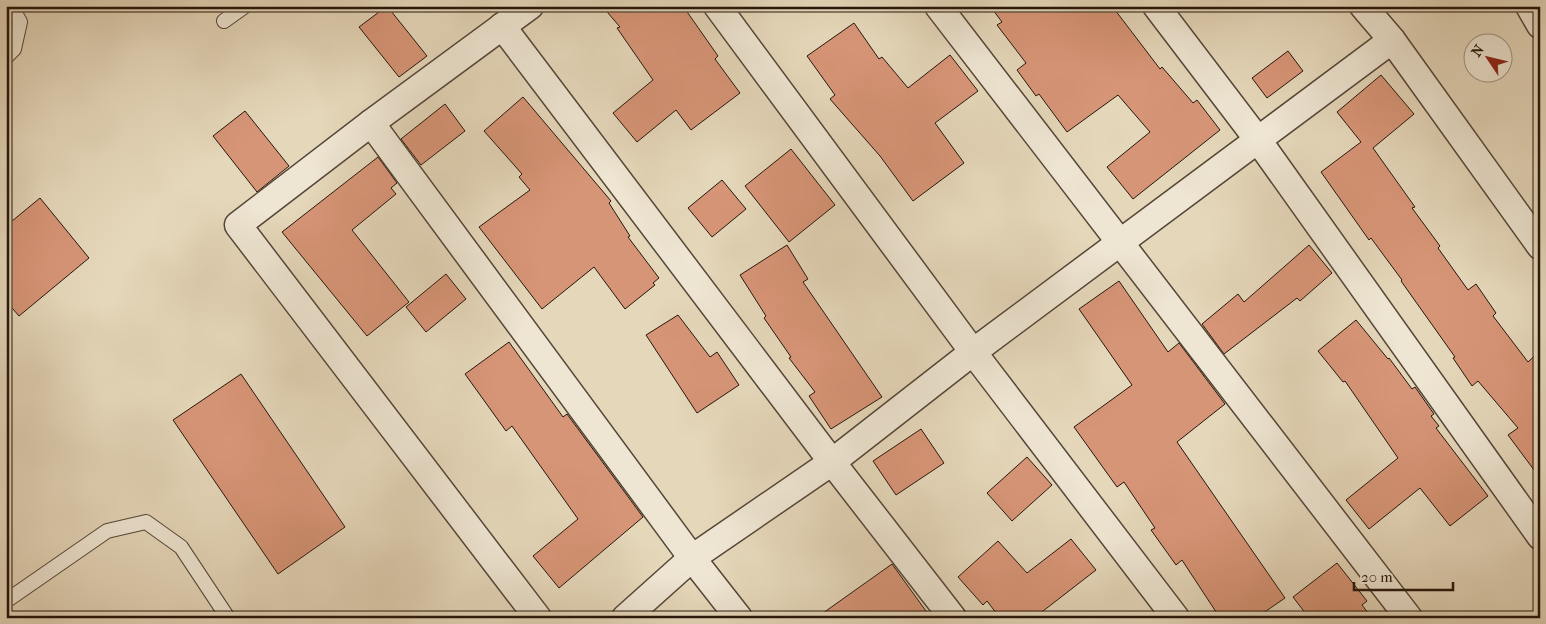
<svg xmlns="http://www.w3.org/2000/svg" width="1546" height="624" font-family="'IM FELL French Canon',serif">
<style>
.building{fill:#d79577;stroke:#25160c}
.lines{fill:none;stroke-linecap:round;stroke-linejoin:round}
.lane-casing{stroke:#554638;stroke-width:16}
.street-casing{stroke:#554638;stroke-width:29}
.lane{stroke:#eee5d2;stroke-width:14}
.street{stroke:#eee5d2;stroke-width:26}
</style>
<rect width="100%" height="100%" fill="#e5d7ba"/>
<filter id="stains"><feTurbulence type="fractalNoise" baseFrequency=".004" numOctaves="4"/><feColorMatrix values="0 0 0 0 .2 0 0 0 0 .09 0 0 0 0 .02 0 0 0 .5 -.17"/></filter>
<radialGradient id="worn" r=".72"><stop offset=".6" stop-color="#630" stop-opacity="0"/><stop offset="1" stop-color="#630" stop-opacity=".3"/></radialGradient>
<g class="building">
<path d="M387 6 427 56 399 77 359 27Z"/>
<path d="M602 6H683L718 56 715 59 740 93 691 130 676 110 637 142 613 113 653 80 617 28 620 27Z"/>
<path d="M990 6H1112L1160 69 1162 67 1193 103 1197 100 1220 130 1133 199 1107 167 1150 132 1118 95 1067 132 1039 94 1036 96 1017 70 1026 63 997 25 1002 22Z"/>
<path d="M854 23 879 59 882 57 908 88 950 55 978 91 935 123 964 163 913 201 880 156 830 99 835 95 807 56Z"/>
<path d="M1288 51 1303 71 1267 98 1252 78Z"/>
<path d="M1381 75 1414 114 1373 148 1415 207 1412 208 1440 246 1438 248 1468 290 1476 284 1496 313 1493 316 1528 362 1540 351V478L1508 435 1518 428 1478 381 1472 386 1453 358 1455 357 1401 281 1402 280 1371 238 1369 240 1321 172 1361 142 1337 112Z"/>
<path d="M523 97 611 201 609 203 630 236 628 237 659 278 653 283 655 285 625 309 594 267 542 309 479 227 530 190 519 177 522 174 484 131Z"/>
<path d="M445 104 465 131 421 165 401 139Z"/>
<path d="M245 111 289 166 257 192 213 136Z"/>
<path d="M791 149 835 205 789 242 745 186Z"/>
<path d="M378 157 397 183 391 188 396 194 352 230 409 302 367 336 282 232Z"/>
<path d="M722 180 746 209 712 237 688 208Z"/>
<path d="M40 198 89 258 19 316 6 301V226Z"/>
<path d="M787 245 808 279 803 282 882 397 831 429 809 396 815 392 789 358 791 357 764 318 766 316 740 275Z"/>
<path d="M1309 245 1332 273 1300 301 1297 298 1224 354 1202 324 1238 294 1244 302Z"/>
<path d="M446 274 466 299 426 332 406 307Z"/>
<path d="M1119 281 1168 352 1179 343 1225 404 1177 442 1285 598 1256 618H1220L1182 560 1176 565 1151 530 1155 528 1124 482 1117 487 1074 427 1132 385 1079 309Z"/>
<path d="M678 315 710 357 717 352 739 385 697 413 646 335Z"/>
<path d="M1356 320 1388 359 1389 358 1412 389 1415 387 1434 414 1431 416 1439 426 1436 428 1488 496 1450 526 1420 488 1369 529 1346 500 1398 458 1345 381 1343 382 1318 351Z"/>
<path d="M509 342 563 417 567 414 643 517 559 588 533 556 578 519 512 426 506 431 465 374Z"/>
<path d="M241 374 345 527 278 574 173 420Z"/>
<path d="M921 429 944 463 896 495 873 461Z"/>
<path d="M1027 457 1052 485 1012 521 987 493Z"/>
<path d="M1071 539 1096 570 1034 618H1000L987 601 983 605 958 577 998 541 1027 573Z"/>
<path d="M1337 563 1367 601 1362 605 1372 618H1309L1293 597Z"/>
<path d="M892 564 931 618H816Z"/>
</g>
<g class="lines">
<g class="lane-casing">
<g id="lane">
<path d="M224 21 245 6"/>
<path d="M6 57 14 49 20 22 11 6"/>
<path d="M6 601 107 531 146 522 181 547 228 618"/>
</g>
</g>
<g class="street-casing">
<g id="street">
<path d="M530 6 371 123 238 225 538 618"/>
<path d="M717 6 973 352 1176 618"/>
<path d="M938 6 1409 618"/>
<path d="M1156 6 1258 140 1540 536"/>
<path d="M1363 6 1392 40 1540 246"/>
<path d="M1529 6 1540 25"/>
<path d="M502 26 832 462 953 618"/>
<path d="M371 123 692 558 739 618"/>
<path d="M625 618 692 558 832 462 973 352 1392 40"/>
</g>
</g>
<use href="#lane" class="lane"/>
<use href="#street" class="street"/>
</g>
<rect width="1546" height="624" fill="none" stroke="#e5d7ba" stroke-width="25"/>
<rect x="8" y="8" width="1531" height="609" fill="none" stroke="#25160c" stroke-width="2.5"/>
<rect x="12" y="12" width="1521" height="599" fill="none" stroke="#25160c"/>
<g transform="translate(1488 58) rotate(305)"><circle r="24" fill="#eee5d2" stroke="#9e9283"/>
<path d="M0-4L9 19L0 12L-9 19Z" fill="#8f2418"/>
<text y="-8" font-size="14" font-weight="bold" text-anchor="middle" fill="#25160c">N</text>
</g>
<path d="M1354 582v8h99v-8" fill="none" stroke="#25160c" stroke-width="2.5"/>
<text x="1361" y="582" font-size="15" fill="#25160c" stroke="#eee5d2" stroke-width="4" paint-order="stroke">20 m</text>
<rect width="100%" height="100%" filter="url(#stains)"/>
<rect width="100%" height="100%" fill="url(#worn)"/>
</svg>
